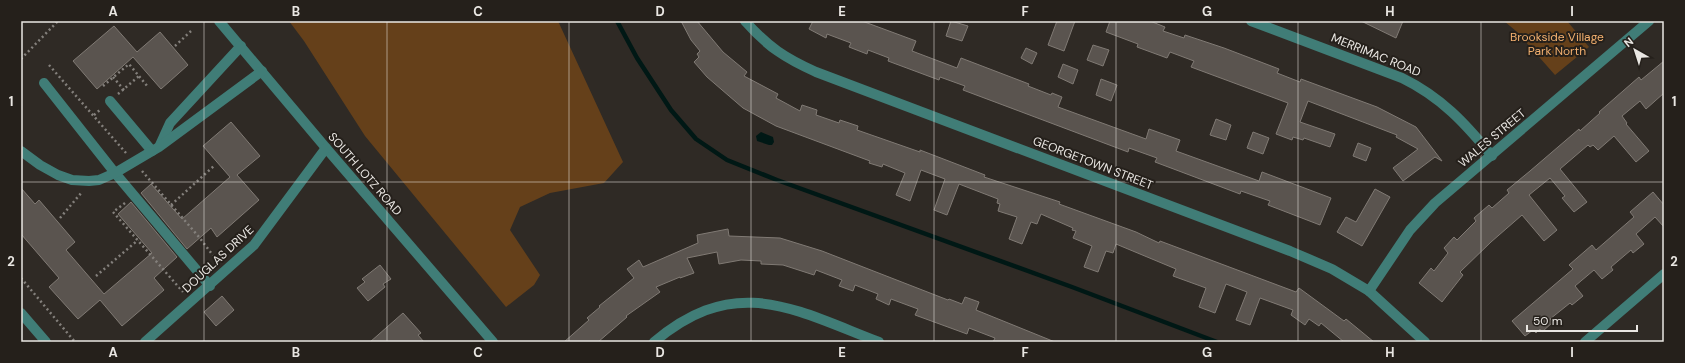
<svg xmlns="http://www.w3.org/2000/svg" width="1685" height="363" font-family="'DM Sans',sans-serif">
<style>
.green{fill:#65401a}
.water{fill:#001815}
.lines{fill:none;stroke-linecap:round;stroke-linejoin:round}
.stream{stroke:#001815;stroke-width:4.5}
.building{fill:#5a544f;stroke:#807a74}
.path{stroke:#84807c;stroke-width:2.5;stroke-dasharray:2 3;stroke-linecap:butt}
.minor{stroke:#407d77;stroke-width:10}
.grid{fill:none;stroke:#eae7e3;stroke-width:1;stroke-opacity:0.55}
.labels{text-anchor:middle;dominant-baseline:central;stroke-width:4;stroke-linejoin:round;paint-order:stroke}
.park-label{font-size:12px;fill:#f3b06f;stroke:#25201b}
.street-label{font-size:12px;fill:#eae7e3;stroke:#25201b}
.neatline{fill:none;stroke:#eae7e3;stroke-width:1.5}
.grid-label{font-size:13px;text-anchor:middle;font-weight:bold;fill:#eae7e3}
</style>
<rect width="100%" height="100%" fill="#2f2a25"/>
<g class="green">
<path d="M289 21H558L623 162 604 183 550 193 520 207 510 230 540 275 534 285 506 307 365 136 304 41Z"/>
<path d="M1504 21H1567L1589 47 1555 75 1516 31Z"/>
</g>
<path class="water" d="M761 132 773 137 774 142 772 145H769L757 141 756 136Z"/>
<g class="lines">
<path class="stream" d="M617 21 637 58 671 110 696 139 727 160 777 180 1072 287 1217 342"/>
</g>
<g class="building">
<path d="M681 21H697L723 52 747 72 744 76 778 94 776 98 800 111 802 105 817 110 816 115 839 123 840 120 858 126 857 130 920 152V150L985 175 984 177 1060 202 1059 204 1136 232 1159 243 1160 241 1296 292 1299 288 1344 321 1346 319 1374 342H1344L1321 323 1319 326 1309 319 1305 325 1291 315 1293 310 1260 298 1250 325 1236 320 1247 292 1226 284 1215 313 1199 307 1206 288 1173 276 1176 269 1116 244 1113 253 1106 251 1098 272 1084 267 1092 246 1073 238 1076 231 1072 230 1073 228 1041 214 1037 224 1031 222 1022 244 1009 239 1017 217 998 211 1000 204 997 203 998 199 959 184 947 215 934 210 945 179 921 170 910 201 896 195 905 173 883 164 882 167 869 163 870 161 776 126 743 108 707 77 694 62 699 57 697 54 700 51 691 40Z"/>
<path d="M813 21H862L916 41 912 51 957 68 961 58 1029 84 1028 86 1051 95 1052 93 1062 97 1058 107 1146 139 1149 129 1180 140 1176 151 1259 181 1262 172 1331 198 1320 225 1268 205 1270 201 1241 191 1240 194 1155 162 1157 158 1129 148 1128 152 1019 111 963 90 965 86 940 77 939 80 888 61 889 58 868 50 867 54 849 47 851 43 827 34 826 38 809 29Z"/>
<path d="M951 21 968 26 962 41 946 36Z"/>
<path d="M1057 21H1075L1064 51 1048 45Z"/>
<path d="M1110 21H1150L1165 27 1163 31 1184 38 1185 35 1224 48 1279 69 1277 73 1300 82 1301 79 1377 107 1416 127 1442 161 1435 157 1403 181 1393 168 1418 149 1396 137 1397 135 1308 101 1300 122 1335 134 1330 147 1304 138 1303 140 1293 137 1292 140 1276 134 1288 103 1191 67 1194 61 1170 52 1167 58 1137 47 1138 44 1106 32Z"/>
<path d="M1361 21H1403L1396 38Z"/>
<path d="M114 26 137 52 160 32 188 65 161 89 133 57 97 89 73 61Z"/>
<path d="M1093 45 1109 50 1103 66 1087 60Z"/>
<path d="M1026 48 1037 53 1032 64 1021 58Z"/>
<path d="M1664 61V93L1646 109 1640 101 1622 116 1627 123 1626 124 1649 151 1636 162 1614 136 1598 150 1593 145 1590 147 1588 145 1560 169 1587 202 1574 212 1562 198 1565 196 1550 178 1529 195 1557 230 1544 241 1522 215 1491 242 1460 272 1463 275 1442 302 1419 283 1431 268 1434 271 1448 253 1444 248 1454 237 1457 240 1476 221 1474 218 1489 205 1492 208 1509 193 1507 190 1530 171 1579 129 1580 131 1600 113 1599 112 1639 77 1641 80Z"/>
<path d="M1063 64 1078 70 1073 84 1058 77Z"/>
<path d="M1101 79 1117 85 1111 101 1096 95Z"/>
<path d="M1216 119 1231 125 1226 140 1210 135Z"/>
<path d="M231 122 260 156 237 175 259 200 217 237 211 228 187 249 141 193 151 184 182 219 230 177 203 146Z"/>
<path d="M1253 132 1269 138 1263 154 1247 148Z"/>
<path d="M1358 143 1371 148 1366 161 1353 156Z"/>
<path d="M21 188 35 204 39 200 75 242 66 250 104 294 152 253 118 214 131 202 177 257 154 278 164 290 122 326 100 300 78 319 49 287 59 278 21 234Z"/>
<path d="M1375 189 1390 197 1362 246 1337 232 1346 217 1356 222Z"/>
<path d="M1653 192 1664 205V227L1655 217 1636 234 1644 244 1633 253 1631 250 1611 267 1613 270 1602 279 1594 270 1575 286 1583 296 1572 305 1570 303 1550 319 1553 322 1542 332 1540 329 1536 333 1533 330 1525 336 1512 321 1573 269 1569 265 1592 245 1596 250 1634 217 1630 212Z"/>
<path d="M728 229 729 236 780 238 822 251 948 300 949 299 962 304 965 297 979 302 976 310 1055 342H993L995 338 969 328 967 334 915 315 918 309 891 299 889 305 876 299 878 294 855 285 853 291 839 286 842 280 816 270 814 275 783 265 761 264V261L741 260 719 264 717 252 687 258 694 273 680 278V277L656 287 660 292 626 316 627 317 598 342H564L589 320 587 318 600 307 599 306 634 278 627 269 639 260 643 267 698 243 697 235Z"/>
<path d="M380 265 391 279 383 284 385 287 368 301 357 288 365 282 362 279Z"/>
<path d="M222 296 234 310 216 326 204 312Z"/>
<path d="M403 313 421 333 418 335 424 342H370Z"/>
</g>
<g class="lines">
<g class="path">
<path d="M175 46 191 31"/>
<path d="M21 59 58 21"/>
<path d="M49 65 126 153"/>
<path d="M113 77 124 90"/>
<path d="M103 86 129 64 148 87"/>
<path d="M118 94 139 76"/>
<path d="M94 115 101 109"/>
<path d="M142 171 199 237 218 262"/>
<path d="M125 203 113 212 183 292"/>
<path d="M171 205 215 165"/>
<path d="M60 218 82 192"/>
<path d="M96 276 138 240"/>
<path d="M21 278 75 342"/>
</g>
<g class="minor">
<path d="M219 21 326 148 493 342"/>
<path d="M745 21C768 47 785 58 816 72L1290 251 1332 269 1369 291 1425 342"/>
<path d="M1251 21 1402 78C1441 97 1465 123 1492 156"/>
<path d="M44 83 115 173 210 286"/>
<path d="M110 101 152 151"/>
<path d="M160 145 170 123 241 46"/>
<path d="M21 151 40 165 58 175 72 180 89 181 99 180 115 173 159 147 262 71"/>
<path d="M1369 291 1410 230 1435 203 1649 21"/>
<path d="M21 313 46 342"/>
<path d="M145 342 254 245 326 148"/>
<path d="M654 342C736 273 793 309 879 342"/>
<path d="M1585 342 1664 274"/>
</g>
</g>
<path class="grid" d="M204 21V342M387 21V342M569 21V342M751 21V342M934 21V342M1116 21V342M1298 21V342M1481 21V342M21 182H1664"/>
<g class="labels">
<g class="park-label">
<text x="1557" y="37">Brookside Village<tspan x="1557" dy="14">Park North</tspan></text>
</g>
<g class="street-label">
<text transform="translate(1376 55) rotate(22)">MERRIMAC ROAD</text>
<text transform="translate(1492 138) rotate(-40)">WALES STREET</text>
<text transform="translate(1093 163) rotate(21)">GEORGETOWN STREET</text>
<text transform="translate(365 174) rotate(49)">SOUTH LOTZ ROAD</text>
<text transform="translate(218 259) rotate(-43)">DOUGLAS DRIVE</text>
</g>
</g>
<rect width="1685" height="363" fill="none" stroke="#25201b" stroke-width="44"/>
<g transform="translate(1635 50) rotate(321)" stroke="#25201b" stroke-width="3" paint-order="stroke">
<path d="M0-3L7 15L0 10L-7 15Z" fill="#eae7e3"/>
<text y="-6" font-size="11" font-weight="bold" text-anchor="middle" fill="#eae7e3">N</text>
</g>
<path d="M1527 325v6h110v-6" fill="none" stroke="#eae7e3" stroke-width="2"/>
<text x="1533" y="325" font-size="12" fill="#eae7e3" stroke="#25201b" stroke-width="3" paint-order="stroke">50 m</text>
<rect x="22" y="22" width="1641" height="319" class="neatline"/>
<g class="grid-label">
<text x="113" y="16">A</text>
<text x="296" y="16">B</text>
<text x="478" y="16">C</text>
<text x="660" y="16">D</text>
<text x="842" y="16">E</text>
<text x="1025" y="16">F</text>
<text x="1207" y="16">G</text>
<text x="1390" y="16">H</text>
<text x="1572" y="16">I</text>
<text x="11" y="106">1</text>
<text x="1674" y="106">1</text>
<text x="11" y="266">2</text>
<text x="1674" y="266">2</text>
<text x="113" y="357">A</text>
<text x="296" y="357">B</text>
<text x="478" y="357">C</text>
<text x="660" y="357">D</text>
<text x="842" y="357">E</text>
<text x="1025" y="357">F</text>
<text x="1207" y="357">G</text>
<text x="1390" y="357">H</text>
<text x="1572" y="357">I</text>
</g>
</svg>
